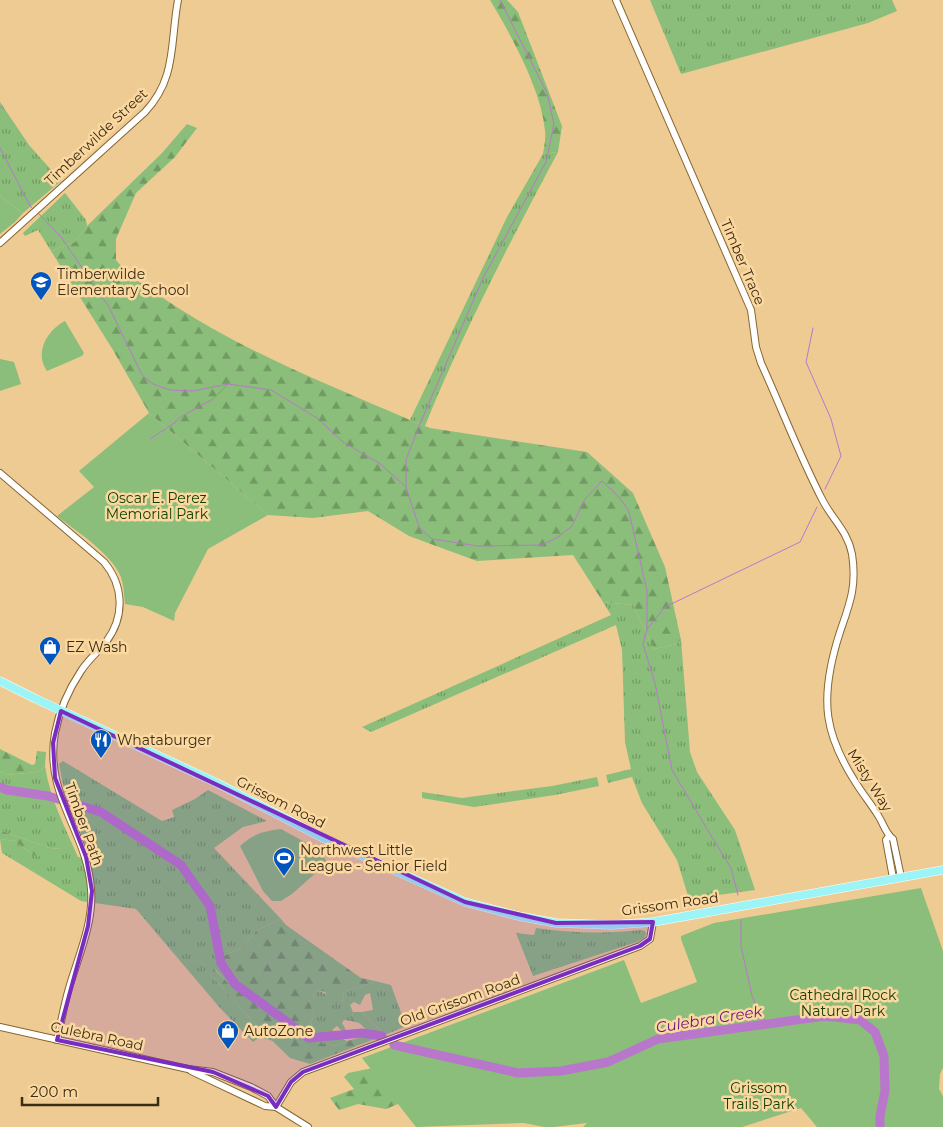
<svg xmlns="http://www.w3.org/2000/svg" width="943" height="1127" font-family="Montserrat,sans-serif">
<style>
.grass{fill:url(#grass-tufts)}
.forest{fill:url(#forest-firs)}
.park{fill:#8abe7a}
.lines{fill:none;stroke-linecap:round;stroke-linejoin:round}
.stream{stroke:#b977cc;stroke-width:1}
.river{stroke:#b977cc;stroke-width:9}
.secondary-casing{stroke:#866631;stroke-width:8}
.primary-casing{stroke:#fff;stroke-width:9}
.secondary{stroke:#fff;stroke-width:6}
.primary{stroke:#9cf4f7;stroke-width:8}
.marked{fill:#7b2cbf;fill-opacity:0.2;stroke:#7b2cbf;stroke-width:4;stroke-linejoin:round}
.labels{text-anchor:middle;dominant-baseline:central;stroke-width:5;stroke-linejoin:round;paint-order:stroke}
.street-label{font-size:14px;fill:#3a2c16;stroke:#fbd8a0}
.poi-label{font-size:14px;fill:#3a2c16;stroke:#fbd8a0;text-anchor:start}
.park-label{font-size:14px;fill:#113e00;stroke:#fbd8a0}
.water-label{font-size:15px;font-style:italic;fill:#69147e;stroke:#fbd8a0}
</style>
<defs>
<pattern id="grass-tufts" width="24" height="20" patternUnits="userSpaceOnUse" patternTransform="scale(1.25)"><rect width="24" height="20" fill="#8abe7a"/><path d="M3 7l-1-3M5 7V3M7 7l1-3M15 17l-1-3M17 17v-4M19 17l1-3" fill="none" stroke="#729b63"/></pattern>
<pattern id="forest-firs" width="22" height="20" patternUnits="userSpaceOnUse" patternTransform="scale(1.25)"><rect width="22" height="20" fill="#8abe7a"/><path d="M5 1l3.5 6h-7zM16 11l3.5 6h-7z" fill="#729b63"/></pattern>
</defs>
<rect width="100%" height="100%" fill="#eecb93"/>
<g class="grass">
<path d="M650 0H892L897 11 868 23 681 74Z"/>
<path d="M0 102 29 145 61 181 23 213 0 196Z"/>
<path d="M558 152C510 242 463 332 425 426L410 420 507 217 543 154Z"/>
<path d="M65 193 86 220 87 226 75 242 51 251 38 230 25 236 23 233Z"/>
<path d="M603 602 633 605 654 649 673 645 681 640 690 752 697 772 735 830 755 890 689 899 677 860 642 803 632 777 608 783 606 775 631 769 625 742 622 650 616 625 371 732 362 727 611 615Z"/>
<path d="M63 761 162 821 174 817 172 810 195 799 208 790 267 821 243 827 214 848 281 919 257 930 242 947 222 957 240 982V992L228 983 215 969 210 974 257 1026 273 1041 260 1037 253 1042 220 1008 136 909 81 901 2 853 0 839 15 841 33 855 61 849 49 848 0 830V771L6 775 38 772 45 766C50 799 65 827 78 857L91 859 65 794 59 764Z"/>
<path d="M597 777 599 786 555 795 474 807 422 798V792L462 798 552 786Z"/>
<path d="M536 928C571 933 606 934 641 930L645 931 646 934 644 938 637 942 533 976 516 933 534 935Z"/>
<path d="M375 981 391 985 406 1026 385 1035 362 1012 373 1010 370 993 365 995 360 1005 354 1002 350 1005 353 1012 351 1021 344 1020 342 1023 346 1030 343 1032 337 1026 332 1030 337 1036 347 1041 337 1046 316 1042 311 1023 314 1014 309 1001 318 990 342 1003 344 991C354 987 366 987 375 981Z"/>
</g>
<g class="forest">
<path d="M490 0H507L518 12 562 126 558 152 543 154C544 147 546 139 545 131 542 91 511 35 490 0Z"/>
<path d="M187 124 197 128 175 157 136 193 116 239V260C129 277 148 288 166 300 242 351 327 384 410 420L430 428 587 452 633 493 665 567 681 640 673 645 654 649 633 605 603 602 573 555 477 561 409 536 368 511 313 518 268 515 149 413 113 350 51 251 75 242 87 226 162 153Z"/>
<path d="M0 749 32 765 35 764 37 751 46 752 45 766 38 772 6 775 0 771Z"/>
<path d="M0 830 49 848 61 849 52 859 33 855 15 841 0 839Z"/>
<path d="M281 919 286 925 361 978 375 981C366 987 354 987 344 991L342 1003 331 1002 325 992 318 990 309 1001 314 1014 311 1023 316 1042 337 1046 347 1041 363 1037 366 1029 359 1023 351 1021 353 1012H362L385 1035 310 1064 290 1058 257 1026 210 974 214 969 228 983 240 991V982L222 957 242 947 257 930Z"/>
<path d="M373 1068 412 1103 398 1104 386 1109 358 1104 339 1110 330 1098 354 1089 344 1077 348 1073Z"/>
</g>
<g class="park">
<path d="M0 196 23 213 15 222 0 234Z"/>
<path d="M65 321 84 353 82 356 47 371C34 353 47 330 65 321Z"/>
<path d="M0 359 14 362 21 384 0 391Z"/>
<path d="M149 413 268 515 208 549 175 613 174 621 143 607 125 604C124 595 124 586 121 577 112 554 76 531 57 516L94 487 79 471Z"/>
<path d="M281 829 321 851 327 863 292 894 281 901H272L263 891 240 846C253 834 264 831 281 829Z"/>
<path d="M921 888 943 951V1068L940 1074 939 1089 943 1096V1127H817L801 1108 742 1127H583L587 1123 554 1127H544L524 1123 416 1127 362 1058 624 960 641 1003 697 982 681 939V936L714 923Z"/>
</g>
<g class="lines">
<g class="stream">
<path d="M0 107H1"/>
<path d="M0 148 30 206 33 209"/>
<path d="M38 213 61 237 109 307 142 375 153 384 170 390 193 391 228 384 271 390 317 418 343 442 379 463 406 487 419 527 432 539 478 546 542 545 558 537 572 526 585 499 602 481C613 491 622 499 629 512L647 591V629L643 644 655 683 672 770 707 829 731 868 738 895"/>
<path d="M813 328 806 362 831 419 841 456 825 489"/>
<path d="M150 439 173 424 182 416 213 399 227 385"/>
<path d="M406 487V460L419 426 483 278 546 162 554 124 547 93 500 0"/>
<path d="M647 629 665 607 800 542 817 507"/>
<path d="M741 920V946L752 996 762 1018 771 1024"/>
</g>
<g class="river">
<path d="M0 787 7 790 48 796 101 812 181 865 210 906 221 963 235 984 309 1038 362 1033 382 1036"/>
<path d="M394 1045 518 1073 561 1071 608 1062 658 1039 825 1016 860 1020 875 1032 884 1056 885 1091 880 1116V1127"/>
</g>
<g class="secondary-casing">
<g id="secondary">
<path d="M616 0 751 310 756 347 761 363C782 409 800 457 823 501 833 520 848 532 852 554 857 586 850 603 840 632 818 700 823 737 864 795 869 802 875 810 879 817 884 825 886 834 893 839L901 877"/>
<path d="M0 243 145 112C177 78 170 43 178 0"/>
<path d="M0 473 104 562C124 586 125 617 106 642 98 652 88 660 81 671 69 689 59 712 55 733 44 796 87 831 91 889 94 922 78 957 69 988 64 1005 61 1023 57 1040"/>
<path d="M889 836 886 840 893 878"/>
<path d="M0 1027 188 1069 213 1072 251 1087 268 1096 276 1107 308 1127"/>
<path d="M191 1071 265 1106 276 1107"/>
<path d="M276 1107 291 1082 303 1072 640 946 650 939 653 922"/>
</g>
</g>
<g class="primary-casing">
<path id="primary" d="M0 681 36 699 217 783 329 841 465 902 518 916 556 923 612 925 653 922 943 870"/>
</g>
<use href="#secondary" class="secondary"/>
<use href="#primary" class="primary"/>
</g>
<path class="marked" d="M61 711 465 902 556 923 653 922 650 939 640 946 303 1072 291 1082 276 1107 268 1096 213 1072 57 1040 88 926 92 891 86 857 55 778 53 743Z"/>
<defs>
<g id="school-pin" transform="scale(1.125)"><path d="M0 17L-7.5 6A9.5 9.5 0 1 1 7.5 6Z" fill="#0055be" stroke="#fbd8a0"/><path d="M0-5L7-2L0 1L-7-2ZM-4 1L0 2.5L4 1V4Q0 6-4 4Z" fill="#fff"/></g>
<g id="shop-pin" transform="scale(1.125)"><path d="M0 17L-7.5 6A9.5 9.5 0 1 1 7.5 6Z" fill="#0055be" stroke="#fbd8a0"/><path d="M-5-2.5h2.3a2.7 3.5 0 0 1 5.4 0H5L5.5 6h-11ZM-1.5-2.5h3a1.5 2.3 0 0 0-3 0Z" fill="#fff"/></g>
<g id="restaurant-pin" transform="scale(1.125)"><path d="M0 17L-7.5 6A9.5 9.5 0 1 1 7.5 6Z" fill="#0055be" stroke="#fbd8a0"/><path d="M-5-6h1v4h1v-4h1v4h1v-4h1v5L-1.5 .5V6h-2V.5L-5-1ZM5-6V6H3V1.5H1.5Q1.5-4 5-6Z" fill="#fff"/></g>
<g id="stadium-pin" transform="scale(1.125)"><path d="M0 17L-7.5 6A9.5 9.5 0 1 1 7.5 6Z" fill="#0055be" stroke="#fbd8a0"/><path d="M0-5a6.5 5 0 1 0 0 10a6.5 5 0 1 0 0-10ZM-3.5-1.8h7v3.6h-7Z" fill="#fff"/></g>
</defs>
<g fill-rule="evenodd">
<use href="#school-pin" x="41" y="282"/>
<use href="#shop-pin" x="50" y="647"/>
<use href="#restaurant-pin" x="101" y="740"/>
<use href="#stadium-pin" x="284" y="858"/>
<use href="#shop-pin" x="228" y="1031"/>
</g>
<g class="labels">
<g class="street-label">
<text transform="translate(96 137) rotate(-43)">Timberwilde Street</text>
<text transform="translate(743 262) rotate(67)">Timber Trace</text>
<text transform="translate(870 780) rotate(58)">Misty Way</text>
<text transform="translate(281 802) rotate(27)">Grissom Road</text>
<text transform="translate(84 824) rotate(70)">Timber Path</text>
<text transform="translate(670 904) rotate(-8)">Grissom Road</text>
<text transform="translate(460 1000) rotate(-20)">Old Grissom Road</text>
<text transform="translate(97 1036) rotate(12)">Culebra Road</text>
</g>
<g class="poi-label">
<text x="57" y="274">Timberwilde<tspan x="57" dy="16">Elementary School</tspan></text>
<text x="66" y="647">EZ Wash</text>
<text x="117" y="740">Whataburger</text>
<text x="300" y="850">Northwest Little<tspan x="300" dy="16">League - Senior Field</tspan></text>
<text x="244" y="1031">AutoZone</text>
</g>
<g class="park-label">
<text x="157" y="498">Oscar E. Perez<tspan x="157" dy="16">Memorial Park</tspan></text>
<text x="843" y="995">Cathedral Rock<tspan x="843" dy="16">Nature Park</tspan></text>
<text x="759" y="1088">Grissom<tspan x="759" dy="16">Trails Park</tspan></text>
</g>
<g class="water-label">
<text transform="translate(709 1019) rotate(-9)">Culebra Creek</text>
</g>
</g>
<path d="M22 1097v8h136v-8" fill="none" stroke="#3a2c16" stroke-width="2.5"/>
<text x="30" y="1097" font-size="15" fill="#3a2c16" stroke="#fbd8a0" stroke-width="4" paint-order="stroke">200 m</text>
</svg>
